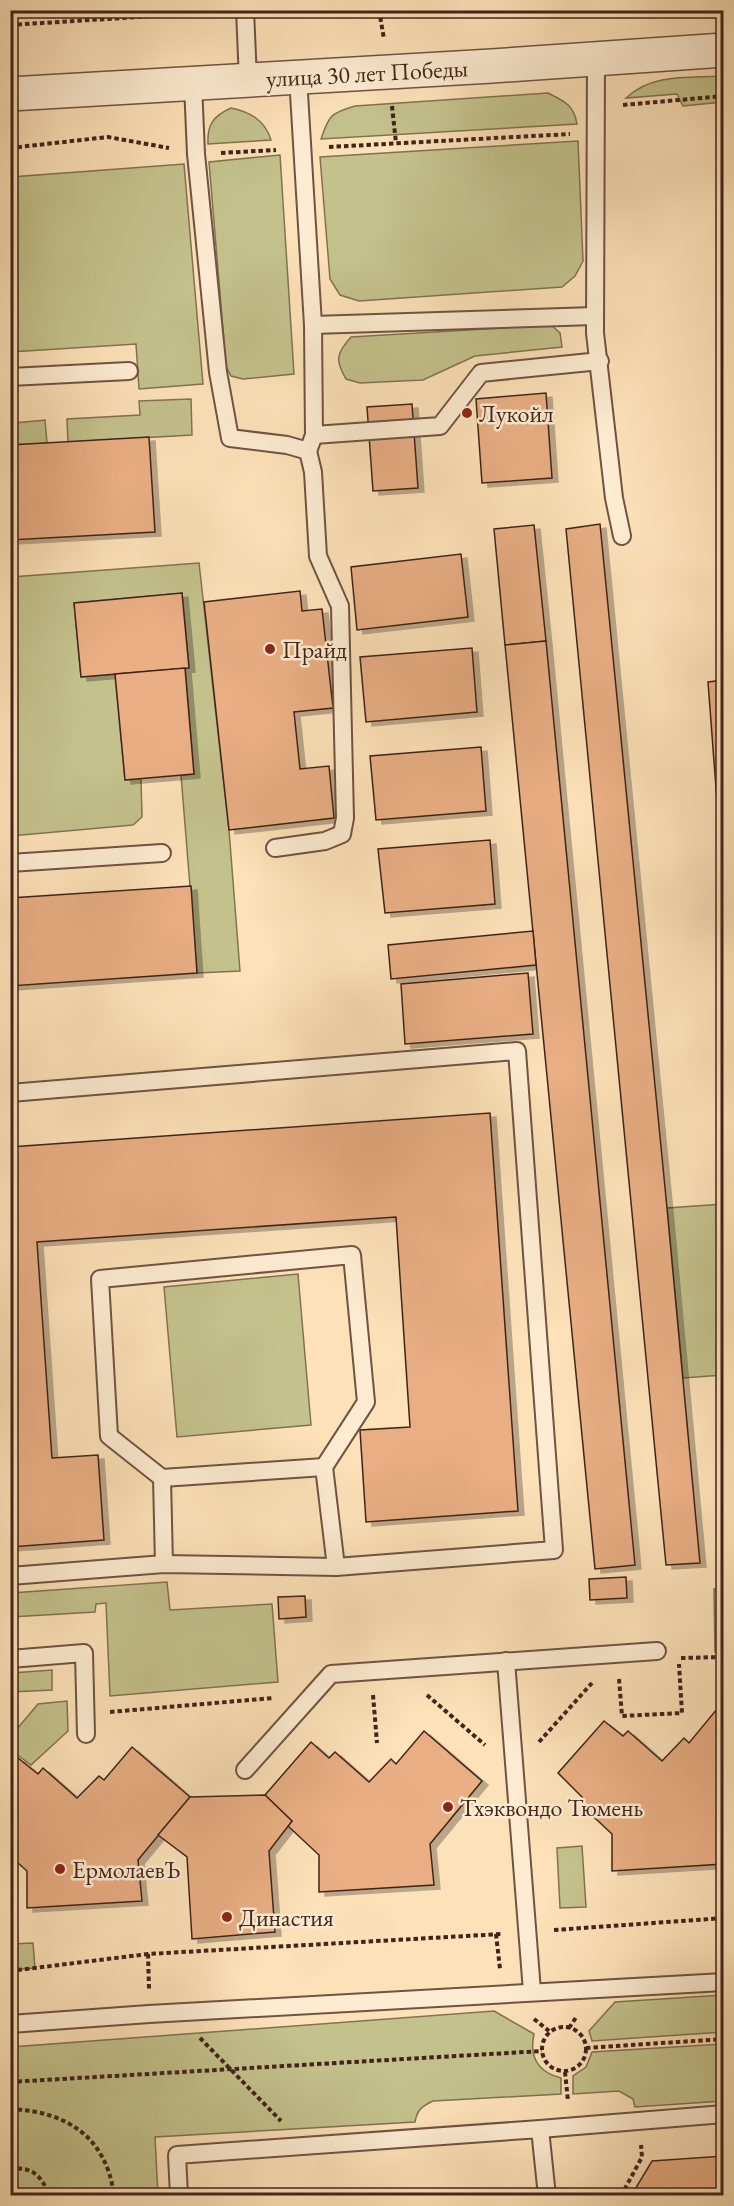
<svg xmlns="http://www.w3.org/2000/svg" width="734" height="2206" font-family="'EB Garamond',serif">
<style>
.green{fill:#c4c28c;stroke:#827252;stroke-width:1.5}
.building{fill:#e9ae84;stroke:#412319;stroke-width:1.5;filter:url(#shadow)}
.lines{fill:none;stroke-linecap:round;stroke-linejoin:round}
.service-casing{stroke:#705341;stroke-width:20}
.tertiary-casing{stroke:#705341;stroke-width:36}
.path{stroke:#412319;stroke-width:4;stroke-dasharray:4.5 3;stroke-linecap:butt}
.service{stroke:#feecd2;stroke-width:16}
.tertiary{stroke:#feecd2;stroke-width:33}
.poi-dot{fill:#8f2418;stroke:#feecd2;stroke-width:2}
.labels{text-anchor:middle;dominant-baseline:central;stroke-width:5;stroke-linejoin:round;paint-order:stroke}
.street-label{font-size:24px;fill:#412319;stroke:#feecd2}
.poi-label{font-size:24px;fill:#412319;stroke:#feecd2;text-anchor:start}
</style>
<defs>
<filter id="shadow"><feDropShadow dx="6" dy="4" stdDeviation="0" flood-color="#0004"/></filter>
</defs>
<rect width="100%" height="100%" fill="#fde2b9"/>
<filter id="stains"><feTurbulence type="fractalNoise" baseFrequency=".00333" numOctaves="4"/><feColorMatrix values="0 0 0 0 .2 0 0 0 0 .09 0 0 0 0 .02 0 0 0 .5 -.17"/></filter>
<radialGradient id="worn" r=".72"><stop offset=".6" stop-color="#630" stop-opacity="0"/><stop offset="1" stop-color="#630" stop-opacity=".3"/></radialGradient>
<g class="green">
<path d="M723 76V102L683 106 677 94 626 98C652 73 689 78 723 76Z"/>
<path d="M548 93C564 101 574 105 577 124L321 139C329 115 331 113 355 106Z"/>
<path d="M231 108C250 112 265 120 271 140L208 144C207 125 213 116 231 108Z"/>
<path d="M578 141 583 261 575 276 562 287 359 301 340 295 330 279 320 157Z"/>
<path d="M280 155 294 374 243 379 231 376 226 366 209 162Z"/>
<path d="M184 164 203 384 139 389 136 344 11 352V177Z"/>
<path d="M551 325 560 333 562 347 475 356 423 380 360 383 346 379C335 360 336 354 351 337Z"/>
<path d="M191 399 192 435 68 442 67 419 140 415 139 401Z"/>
<path d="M45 420 47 443 11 445V427L14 423Z"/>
<path d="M199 563 229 830 240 971 197 973 181 775 194 774 185 668 189 667 182 593 74 603 81 677 115 674 125 780 141 779 142 817 133 825 11 836V577Z"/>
<path d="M723 1204V1375L683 1378 667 1208Z"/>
<path d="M298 1274 311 1425 177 1437 164 1287Z"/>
<path d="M167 1582 170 1610 272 1604 278 1682 110 1696 106 1603 96 1604 95 1612 11 1617V1593Z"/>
<path d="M714 1589H723V1652H715Z"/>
<path d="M52 1670V1690L11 1692V1673Z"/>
<path d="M67 1701 68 1731 31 1765 12 1751 11 1752V1736L38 1704Z"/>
<path d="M582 1846 586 1907 560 1908 557 1848Z"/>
<path d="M33 1943 35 1968 11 1970V1944Z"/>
<path d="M723 1995V2032L592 2041 589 2031 615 2002Z"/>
<path d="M494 2011 534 2034C529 2057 538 2072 561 2078V2094L433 2101C422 2106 417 2110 415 2122L155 2137 158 2195H11V2047Z"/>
<path d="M723 2044V2101L635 2107 633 2099 619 2091 573 2094V2076L586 2067 592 2052Z"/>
</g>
<g class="building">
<path d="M546 393 552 478 482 483 476 399Z"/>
<path d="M412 404 418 488 373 491 367 407Z"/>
<path d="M149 437 155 532 10 540V445Z"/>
<path d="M600 524 667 1208 700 1563 666 1565 566 529Z"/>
<path d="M534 525 546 641 505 645 494 529Z"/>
<path d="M461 554 468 617 357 630 351 567Z"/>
<path d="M300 591 302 611 322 609 333 708 294 712 300 769 329 766 334 818 229 830 204 602Z"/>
<path d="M182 593 189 668 81 677 74 603Z"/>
<path d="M546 641 635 1565 595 1569 505 645Z"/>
<path d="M472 648 477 712 366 722 360 657Z"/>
<path d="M185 668 194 774 125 780 115 674Z"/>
<path d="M724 680V894L708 682Z"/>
<path d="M481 747 486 811 376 820 370 756Z"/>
<path d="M490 840 495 904 385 913 378 849Z"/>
<path d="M191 886 197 973 10 986V898Z"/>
<path d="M533 931 536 965 391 979 388 945Z"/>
<path d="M528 973 533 1034 405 1044 401 984Z"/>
<path d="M490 1113 518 1511 366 1522 360 1430 410 1427 396 1217 37 1242 52 1458 98 1455 104 1540 10 1547V1147Z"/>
<path d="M626 1577 627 1598 590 1600 589 1579Z"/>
<path d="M305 1596 306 1617 279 1619 278 1597Z"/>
<path d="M717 1709 724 1715V1864L612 1871V1834L581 1805 585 1800 558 1773 604 1721 623 1736 628 1731 662 1761 684 1738 689 1743Z"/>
<path d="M424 1731 482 1781 430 1844 434 1885 319 1892V1855L288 1826 292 1821 265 1795 311 1742 329 1758 335 1752 369 1782 391 1759 396 1764Z"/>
<path d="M132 1747 190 1797 138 1860 142 1901 27 1908V1871L10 1856V1767L18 1758 38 1774 43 1768 77 1798 99 1776 104 1780Z"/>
<path d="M265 1795 292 1821 269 1851 275 1932 192 1939 187 1857 158 1835 190 1797Z"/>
<path d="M724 2156V2196H631L652 2161Z"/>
</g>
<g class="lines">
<g class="service-casing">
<g id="service">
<path d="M245 10 248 80"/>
<path d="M596 58 595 333 614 498 622 536"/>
<path d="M298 77 313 325 314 435 308 451"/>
<path d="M193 84 196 154 218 372 230 438 287 445 308 451 313 472 318 556 340 606 345 818 342 834 325 841 275 848"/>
<path d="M313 325 595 316"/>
<path d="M10 377 129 371"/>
<path d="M314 435 440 426 481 373 600 361"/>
<path d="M10 863 162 853"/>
<path d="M10 1093 517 1051 554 1550 336 1567 164 1564 10 1576"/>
<path d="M162 1478 324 1467"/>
<path d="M164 1564 162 1478 109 1436 100 1279 352 1255 366 1402 324 1467 336 1567"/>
<path d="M10 1659 84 1653 86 1734"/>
<path d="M506 1661 532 1991"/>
<path d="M245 1770 331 1674 657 1651"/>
<path d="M10 2024 149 2014 724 1982"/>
<path d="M540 2129 724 2114"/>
<path d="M179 2196 177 2155 540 2129 547 2196"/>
</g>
</g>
<g class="tertiary-casing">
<path id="tertiary" d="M10 94 492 66 724 50"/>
</g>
<g class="path">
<path d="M379 10 384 39"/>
<path d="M10 25 219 12"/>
<path d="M623 105 724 96"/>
<path d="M392 106 396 143"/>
<path d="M329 147 570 134"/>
<path d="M10 148 108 137 169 148"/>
<path d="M221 153 276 150"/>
<path d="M681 1658 724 1657"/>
<path d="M619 1679 622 1716 682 1713 679 1664"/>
<path d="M373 1695 377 1743"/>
<path d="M427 1695 485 1745"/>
<path d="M110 1712 273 1698"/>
<path d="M539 1742 592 1683"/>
<path d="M554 1930 724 1918"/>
<path d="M496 1934 500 1969"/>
<path d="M148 1954 149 1989"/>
<path d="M10 1971 148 1954 501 1934"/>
<path d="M534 2019 549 2031"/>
<circle cx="564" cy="2049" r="22"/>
<path d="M569 2028 577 2016"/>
<path d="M200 2038 281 2121"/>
<path d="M586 2048 724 2039"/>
<path d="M565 2072 568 2101"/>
<path d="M10 2082 542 2051"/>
<path d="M15 2082 16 2109"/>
<path d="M10 2109C66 2111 107 2137 114 2196"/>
<path d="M10 2169C33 2166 41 2176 50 2196"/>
<path d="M114 2194 150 2196"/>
<path d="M621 2196 642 2157 641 2145"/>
</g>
<use href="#service" class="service"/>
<use href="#tertiary" class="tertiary"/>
</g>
<g class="poi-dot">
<circle cx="467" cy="413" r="6"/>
<circle cx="270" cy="649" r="6"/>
<circle cx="448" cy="1807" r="6"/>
<circle cx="60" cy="1869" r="6"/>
<circle cx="227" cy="1917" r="6"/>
</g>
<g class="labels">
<g class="street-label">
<text transform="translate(367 73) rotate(-3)">улица 30 лет Победы</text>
</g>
<g class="poi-label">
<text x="479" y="413">Лукойл</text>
<text x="282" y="649">Прайд</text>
<text x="460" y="1807">Тхэквондо Тюмень</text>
<text x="72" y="1869">ЕрмолаевЪ</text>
<text x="239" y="1917">Династия</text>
</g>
</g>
<rect width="734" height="2206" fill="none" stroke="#fde2b9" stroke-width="36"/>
<rect x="12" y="12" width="710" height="2182" fill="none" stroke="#412319" stroke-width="3"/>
<rect x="18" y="18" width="698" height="2170" fill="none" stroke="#412319" stroke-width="1.5"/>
<rect width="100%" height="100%" filter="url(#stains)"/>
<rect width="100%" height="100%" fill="url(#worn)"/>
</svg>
